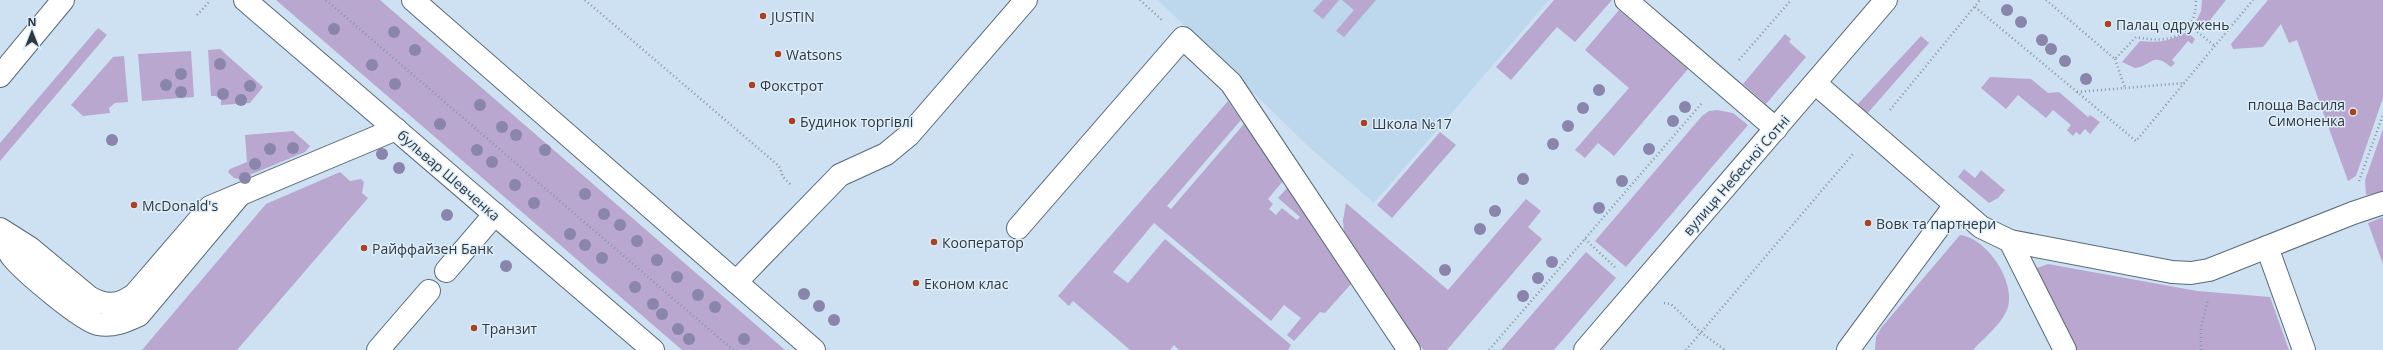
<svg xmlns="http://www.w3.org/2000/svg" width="2383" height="350" font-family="'Open Sans',sans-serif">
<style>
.built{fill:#bdd7ed}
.green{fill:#b9a7cf}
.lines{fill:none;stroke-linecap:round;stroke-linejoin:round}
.minor-casing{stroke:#586a78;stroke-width:24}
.major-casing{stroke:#586a78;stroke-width:24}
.path{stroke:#8896a2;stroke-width:2.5;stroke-dasharray:1 3;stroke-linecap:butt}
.minor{stroke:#fff;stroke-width:22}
.major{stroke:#fff;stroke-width:22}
.tree{fill:#8a85aa}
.poi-dot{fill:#a9421e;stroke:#deeefb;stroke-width:1.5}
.labels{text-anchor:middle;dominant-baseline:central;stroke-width:3;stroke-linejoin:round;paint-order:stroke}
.poi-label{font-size:14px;fill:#30383e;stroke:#deeefb;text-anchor:start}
.street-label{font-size:14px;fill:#30383e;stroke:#deeefb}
</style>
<rect width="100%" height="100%" fill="#cde1f2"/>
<path class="built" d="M1158 0H1549L1374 203 1309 147Z"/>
<g class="green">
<path d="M276 0H380L785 350H682Z"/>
<path d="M1323 0H1339L1323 19 1313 11Z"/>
<path d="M1342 0H1376L1344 37 1336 31 1354 10Z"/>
<path d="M1554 0H1612L1575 42 1557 27 1511 80 1496 67Z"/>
<path d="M2202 0H2226L2202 30 2195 24 2201 11Z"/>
<path d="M2268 0H2383V98L2356 176 2348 181 2297 40 2289 43 2281 24 2263 47 2233 49 2231 44Z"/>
<path d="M1619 10 1688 69 1614 156 1598 143 1585 158 1575 150 1629 88 1585 50Z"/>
<path d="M98 28 107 35 0 161V143Z"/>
<path d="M2187 32 2195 39 2192 44 2188 41 2172 60 2175 63 2171 67C2152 51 2152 66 2135 68L2122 62 2140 41C2158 43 2171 41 2187 32Z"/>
<path d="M1785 34 1791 39 1789 42 1806 57 1766 104 1743 84Z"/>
<path d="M1921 36 1929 43 1866 115 1856 106Z"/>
<path d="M220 49 263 87 250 103 221 105V100L216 96H211L208 50Z"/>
<path d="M191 51 194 97 142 101 138 54Z"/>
<path d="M124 56 128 102 115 103 109 108 110 113 83 116 71 105 113 57Z"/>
<path d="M1990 77 2031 79 2048 93 2059 92 2088 117 2090 115 2100 122 2090 134 2085 129 2080 135 2076 132 2073 136 2067 130 2071 125 2053 110 2046 118 2018 95 2006 109 1981 88Z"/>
<path d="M1228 101 1241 120 1167 206 1171 209 1244 124 1283 181 1268 199 1273 204 1269 209 1276 215 1282 208 1297 220 1300 217 1278 198 1287 188 1352 283 1325 313 1320 312 1294 341 1287 335 1301 318 1284 305 1271 321 1154 223 1113 272 1128 283 1165 239 1291 345 1288 350H1179L1174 345 1170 350H1130L1073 301 1069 306 1058 296Z"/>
<path d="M1717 110 1733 113 1748 125 1626 267 1595 241 1702 116 1709 111Z"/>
<path d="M2383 129V192L2366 195 2365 180Z"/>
<path d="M293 131 310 146 305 152 240 179 234 178 228 172 230 169 247 162 245 135Z"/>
<path d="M1440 132 1456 145 1392 218 1377 205Z"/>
<path d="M1964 169 1975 178 1981 170 2005 190 1998 198 1989 203 1958 177Z"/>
<path d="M340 172 350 181 361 179 364 182 362 193 368 198 237 350H142L266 204Z"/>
<path d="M1526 199 1541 211 1528 227 1542 239 1447 350H1424L1416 342 1344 234 1343 220 1346 203 1448 290Z"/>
<path d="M2383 217V264L2368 223Z"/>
<path d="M1960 235C1987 238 2015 281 2008 307 2003 323 1984 338 1973 350H1875L1876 337 1881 328Z"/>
<path d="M1586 252 1616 278 1554 350H1501Z"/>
<path d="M2048 264 2197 291 2270 297 2289 350H2072L2036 276 2037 268Z"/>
</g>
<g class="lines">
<g class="minor-casing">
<g id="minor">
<path d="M1626 0 1776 129"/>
<path d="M1815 83 1981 227 2010 241 2065 350"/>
<path d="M1018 228 1183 38 1231 83 1409 350"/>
<path d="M0 229 30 248 89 297C106 307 119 306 135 294L210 207 396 129"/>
<path d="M0 233C4 242 7 251 13 258 26 273 81 320 98 324 113 327 126 321 139 315L238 197"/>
<path d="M2010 241 2172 272 2191 273 2209 270 2353 213 2383 203"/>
<path d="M2267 247 2304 350"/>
<path d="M446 271 495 214"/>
<path d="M736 282 840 175 886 154 909 135 1026 0"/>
<path d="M378 350 429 291"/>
<path d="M1585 350 1886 0"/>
<path d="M1848 350 1955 205"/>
</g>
</g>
<g class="major-casing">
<g id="major">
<path d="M245 0 653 350"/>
<path d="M413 0 814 350"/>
<path d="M0 76 63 0"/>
</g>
</g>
<g class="path">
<path d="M326 0 733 350"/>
<path d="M585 0 779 166 783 177 791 185"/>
<path d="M1140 0 1162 20"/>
<path d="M2046 0 2115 59 2136 37C2168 44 2196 38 2196 0"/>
<path d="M1975 7 2136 141 2253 0"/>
<path d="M197 15 209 2"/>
<path d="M2191 27 2215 46"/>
<path d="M2115 59 2125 88"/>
<path d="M1739 60 1791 0"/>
<path d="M2077 92 2185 83"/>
<path d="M1890 110 1980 0"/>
<path d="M2359 181 2383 115"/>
<path d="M1585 239 1617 269"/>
<path d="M1664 303 1671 304 1700 332 1725 350"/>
<path d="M1489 350 1702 103"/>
<path d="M1686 350 1853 154"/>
<path d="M2201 350V328L2208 299"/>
</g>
<use href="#minor" class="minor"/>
<use href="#major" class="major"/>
</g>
<g class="tree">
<circle cx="2007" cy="10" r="6"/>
<circle cx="2021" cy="22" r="6"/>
<circle cx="334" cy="29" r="6"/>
<circle cx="394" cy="32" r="6"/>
<circle cx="2042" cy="40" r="6"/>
<circle cx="2051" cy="49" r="6"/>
<circle cx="415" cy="50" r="6"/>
<circle cx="2065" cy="61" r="6"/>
<circle cx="220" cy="64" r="6"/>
<circle cx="372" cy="65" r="6"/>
<circle cx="181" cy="74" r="6"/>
<circle cx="2086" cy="79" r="6"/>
<circle cx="395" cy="84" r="6"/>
<circle cx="166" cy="85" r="6"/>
<circle cx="250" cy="86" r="6"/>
<circle cx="1599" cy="90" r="6"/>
<circle cx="181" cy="92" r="6"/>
<circle cx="223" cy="94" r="6"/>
<circle cx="241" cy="100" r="6"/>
<circle cx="480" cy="105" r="6"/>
<circle cx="1685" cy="107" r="6"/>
<circle cx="1583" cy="108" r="6"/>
<circle cx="1673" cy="121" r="6"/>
<circle cx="440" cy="124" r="6"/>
<circle cx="1568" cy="126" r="6"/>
<circle cx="502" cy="127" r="6"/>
<circle cx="516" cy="135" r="6"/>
<circle cx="112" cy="140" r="6"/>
<circle cx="1553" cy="144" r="6"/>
<circle cx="293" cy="148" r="6"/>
<circle cx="270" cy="149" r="6"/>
<circle cx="1649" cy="149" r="6"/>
<circle cx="477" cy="150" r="6"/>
<circle cx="545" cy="150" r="6"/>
<circle cx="382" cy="154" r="6"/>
<circle cx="492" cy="162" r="6"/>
<circle cx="255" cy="164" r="6"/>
<circle cx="399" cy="168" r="6"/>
<circle cx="245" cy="178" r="6"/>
<circle cx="1523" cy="179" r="6"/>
<circle cx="1622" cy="181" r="6"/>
<circle cx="515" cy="185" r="6"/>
<circle cx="585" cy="194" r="6"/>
<circle cx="534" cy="203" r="6"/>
<circle cx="1599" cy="208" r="6"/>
<circle cx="1495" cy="211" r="6"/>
<circle cx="604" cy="214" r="6"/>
<circle cx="447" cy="215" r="6"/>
<circle cx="620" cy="225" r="6"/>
<circle cx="1480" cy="229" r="6"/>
<circle cx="570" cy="234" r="6"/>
<circle cx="637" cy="241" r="6"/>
<circle cx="585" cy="245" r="6"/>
<circle cx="602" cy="258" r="6"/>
<circle cx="657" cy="260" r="6"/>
<circle cx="1552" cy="262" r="6"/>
<circle cx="506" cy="266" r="6"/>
<circle cx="1445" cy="270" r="6"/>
<circle cx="677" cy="277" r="6"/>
<circle cx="1538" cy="278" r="6"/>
<circle cx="635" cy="287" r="6"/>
<circle cx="804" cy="294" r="6"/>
<circle cx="698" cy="295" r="6"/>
<circle cx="1523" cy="296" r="6"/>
<circle cx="653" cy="304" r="6"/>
<circle cx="819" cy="306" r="6"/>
<circle cx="715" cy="307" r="6"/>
<circle cx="662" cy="314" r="6"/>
<circle cx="834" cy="320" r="6"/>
<circle cx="678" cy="329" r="6"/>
<circle cx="689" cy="339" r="6"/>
<circle cx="744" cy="339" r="6"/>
</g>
<g class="poi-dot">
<circle cx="763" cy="16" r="4"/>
<circle cx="2108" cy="24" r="4"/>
<circle cx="778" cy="54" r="4"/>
<circle cx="752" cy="85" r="4"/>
<circle cx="2353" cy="112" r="4"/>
<circle cx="792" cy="121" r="4"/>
<circle cx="1364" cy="123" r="4"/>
<circle cx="134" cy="205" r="4"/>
<circle cx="1868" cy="223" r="4"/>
<circle cx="934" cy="242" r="4"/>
<circle cx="364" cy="248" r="4"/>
<circle cx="916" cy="283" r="4"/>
<circle cx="474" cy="328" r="4"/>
</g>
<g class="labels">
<g class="poi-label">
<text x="771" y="16">JUSTIN</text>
<text x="2116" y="24">Палац одружень</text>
<text x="786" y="54">Watsons</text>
<text x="760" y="85">Фокстрот</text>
<text x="2345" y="104" text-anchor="end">площа Василя<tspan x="2345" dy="16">Симоненка</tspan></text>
<text x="800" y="121">Будинок торгівлі</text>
<text x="1372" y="123">Школа №17</text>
<text x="142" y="205">McDonald's</text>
<text x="1876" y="223">Вовк та партнери</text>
<text x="942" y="242">Кооператор</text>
<text x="372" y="248">Райффайзен Банк</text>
<text x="924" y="283">Економ клас</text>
<text x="482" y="328">Транзит</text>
</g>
<g class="street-label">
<text transform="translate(449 175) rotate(41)">бульвар Шевченка</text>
<text transform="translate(1736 175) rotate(-49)">вулиця Небесної Сотні</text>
</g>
</g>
<g transform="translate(32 32)" stroke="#deeefb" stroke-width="3" paint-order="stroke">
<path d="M0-3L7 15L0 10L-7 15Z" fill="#30383e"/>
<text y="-6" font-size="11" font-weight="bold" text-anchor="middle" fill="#30383e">N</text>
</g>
</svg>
